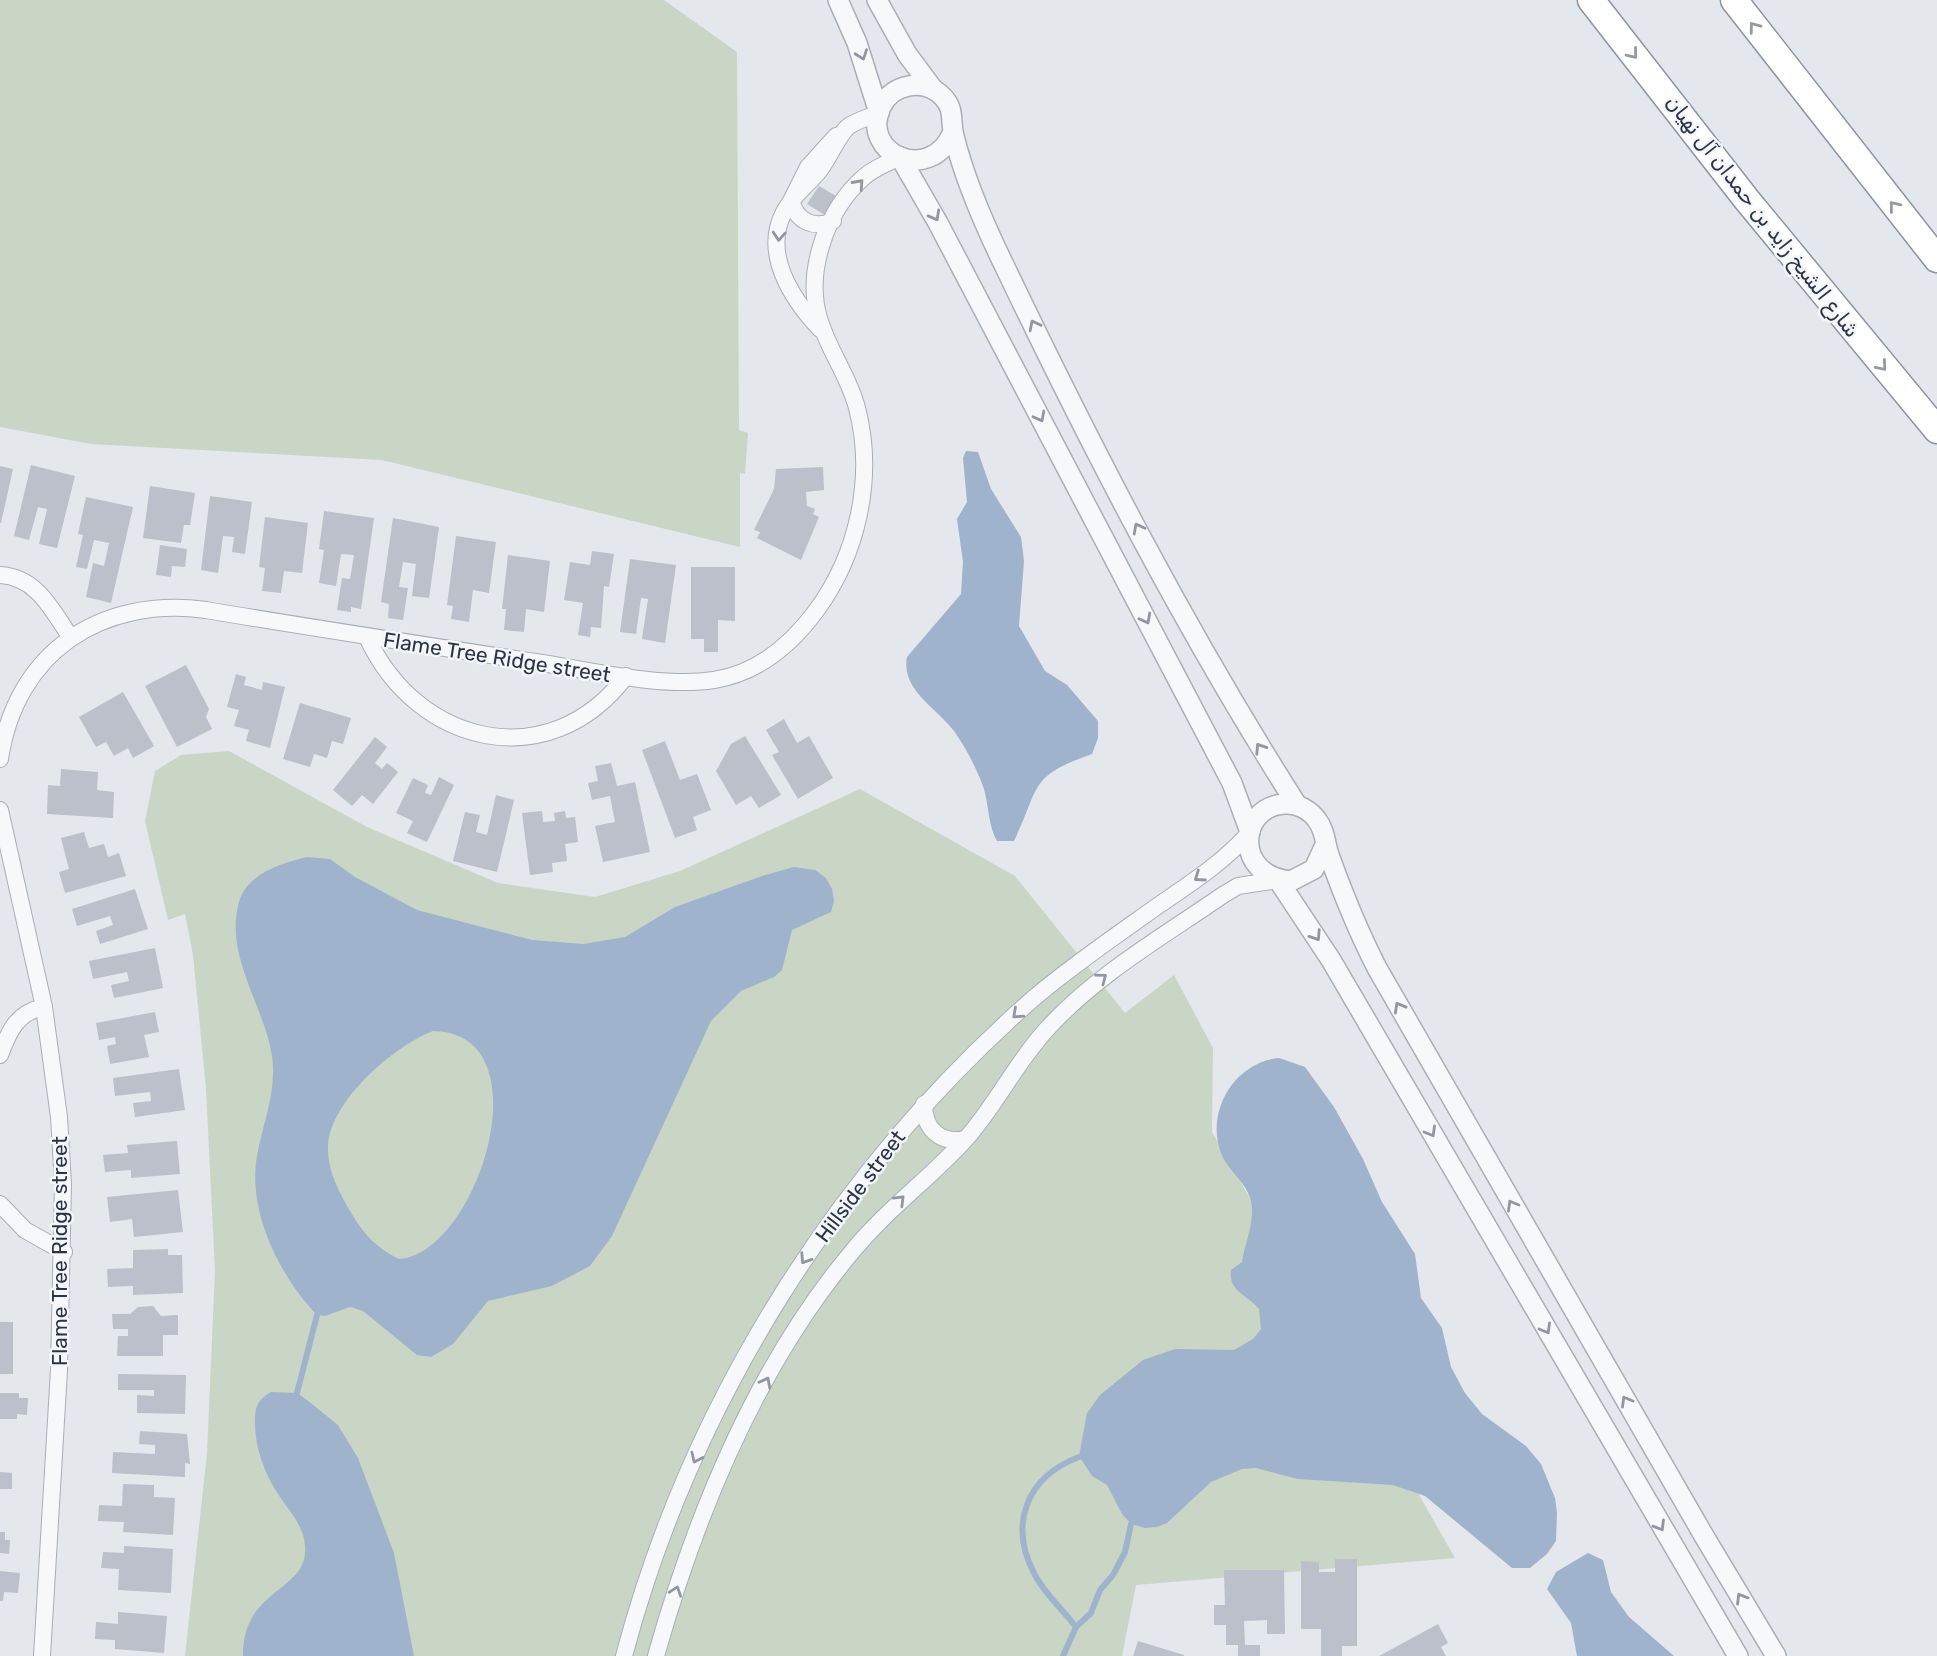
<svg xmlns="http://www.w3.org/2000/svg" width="1937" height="1656" font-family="Rubik,Cairo,sans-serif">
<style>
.green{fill:#c9d6c5}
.water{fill:#9fb4cc;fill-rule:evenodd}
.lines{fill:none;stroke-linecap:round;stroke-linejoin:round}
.stream{stroke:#9fb4cc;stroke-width:6}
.building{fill:#bbc0ca}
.minor-casing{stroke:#a9aeb7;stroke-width:18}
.tertiary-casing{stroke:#a9aeb7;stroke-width:22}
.trunk-casing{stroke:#8b94a3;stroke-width:29}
.minor{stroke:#f7f8fa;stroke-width:16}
.tertiary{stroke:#f7f8fa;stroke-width:19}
.trunk{stroke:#fff;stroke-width:26}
.oneway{stroke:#959aa2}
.oneway2{stroke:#9196a0}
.labels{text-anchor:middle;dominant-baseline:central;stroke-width:5;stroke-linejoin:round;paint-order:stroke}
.street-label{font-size:21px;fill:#2b3445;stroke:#f4f6f9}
</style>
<rect width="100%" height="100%" fill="#e4e7ec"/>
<g class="green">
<path d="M0 0H664L737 52 739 430 748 433 745 474 740 473V547L382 460 91 444 0 427Z"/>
<path d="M229 751 367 827 498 883 595 897 680 871 860 789 1015 876 1125 1013 1174 975 1213 1048 1212 1132 1455 1558 1136 1585 1122 1656H185L207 1453 215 1271 206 1089 193 955 185 914 168 920 145 821 155 771 181 755Z"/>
</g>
<g class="water">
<path d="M966 451 978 452 991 489 1021 537 1024 561 1019 626 1045 671 1067 685 1098 721V738L1092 754C1027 777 1041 786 1014 841H997C988 825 989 807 984 789 977 769 966 748 954 731 936 707 901 690 907 657L961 594 963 562 957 519 967 502 963 458Z"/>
<path d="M307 857 330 859 355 877 417 910 532 940 583 944 625 937 675 907 762 876 794 867 815 870 826 878 832 889 834 901 831 912 792 930 782 970 774 977 741 991 711 1021 612 1236 590 1266 552 1286 488 1301 453 1344 431 1357 417 1355 363 1311 350 1307 325 1316 317 1315C280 1277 247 1211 257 1156 263 1122 277 1091 272 1056 264 1005 224 956 239 902 247 873 283 863 307 857ZM433 1031C547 1032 478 1254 399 1259 375 1247 364 1234 350 1211 339 1192 327 1170 328 1146 330 1101 394 1046 433 1031Z"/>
<path d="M1279 1058 1305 1067 1334 1107 1363 1159 1382 1202 1415 1254 1421 1298 1442 1328 1451 1367 1465 1393 1482 1414 1526 1446 1541 1464 1555 1498 1557 1513 1556 1541 1547 1554 1530 1568H1512L1425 1496 1393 1485 1298 1479 1256 1468 1242 1469 1211 1482 1167 1523 1157 1527 1145 1528 1131 1524 1122 1514 1107 1485 1092 1476 1079 1456 1087 1413 1100 1395 1143 1360 1175 1349 1234 1350 1253 1339 1261 1329 1259 1309C1248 1295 1228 1292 1231 1270L1242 1262 1243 1256C1247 1238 1256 1216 1250 1198 1245 1181 1227 1170 1221 1153 1205 1111 1235 1062 1279 1058Z"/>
<path d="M271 1392 297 1393 307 1400 338 1425 358 1458 394 1553 414 1656H243C242 1587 309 1592 305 1546 304 1525 288 1510 278 1494 264 1472 255 1448 255 1423 255 1407 257 1400 271 1392Z"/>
<path d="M1588 1553 1603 1560 1611 1592 1629 1617 1674 1656H1577L1571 1623 1547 1589 1556 1572Z"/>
</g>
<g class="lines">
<g class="stream">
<path d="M297 1393 317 1315"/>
<path d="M1076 1627 1091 1613 1100 1590 1113 1575 1125 1552 1131 1524"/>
<path d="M1063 1656 1076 1627C1063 1610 1045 1594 1035 1575 1008 1525 1026 1477 1079 1457"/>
</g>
</g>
<g class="building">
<path d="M819 186 836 196 825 215 807 204Z"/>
<path d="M31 465 75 476 57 548 39 544 47 509 38 507 29 540 14 536Z"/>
<path d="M0 466 13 469 1 523H0Z"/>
<path d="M823 467 824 490 806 492 807 506 815 509 813 514 819 517 801 560 757 538 760 532 754 530 774 489 776 469Z"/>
<path d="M150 486 195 493 190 525H184L181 543 143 538Z"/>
<path d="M210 496 252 502 245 554 232 552 234 537 223 536 218 573 201 570Z"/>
<path d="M86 497 133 507 111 603 86 597 93 563 104 566 109 543 94 540 87 569 76 567 83 535 78 534Z"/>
<path d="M324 511 374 518 361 609 351 607V612L337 610 342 578 350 579 354 555 341 554 336 586 319 583 324 550 319 549Z"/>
<path d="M265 517 308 523 302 573 284 571 281 593 262 591 265 568 259 567Z"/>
<path d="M393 518 439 527 429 598 412 596 416 564 403 562 399 587 408 588 403 620 388 618 389 604 381 602Z"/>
<path d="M456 536 496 542 489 593 473 590 469 622 451 619 453 606 447 605Z"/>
<path d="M160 545 187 549 185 567 172 566 171 577 156 575Z"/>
<path d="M592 551 614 554 609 587 604 586 601 628 591 627 590 637 578 635 583 603 564 600 570 562 590 565Z"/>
<path d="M508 555 550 561 544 612 526 609 524 632 504 630 506 609H502Z"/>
<path d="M630 559 676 565 665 643 642 639 648 599 641 598 636 634 620 632Z"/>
<path d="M691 567H735V621L718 620V652H704V639H691Z"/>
<path d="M186 665 209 709 206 717 212 729 177 747 145 686Z"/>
<path d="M236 674 246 677 244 685 262 690 263 682 285 687 270 748 246 741 249 730 234 726 239 710 227 707Z"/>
<path d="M123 692 154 746 133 758 128 748 114 756 106 742 96 747 79 717Z"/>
<path d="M300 703 351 718 343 744 332 741 327 758 314 754 310 767 283 759Z"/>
<path d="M784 719 797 743 809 736 833 778 798 799 772 755 779 752 766 730Z"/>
<path d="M745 736 781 795 759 808 751 796 736 805 716 771 731 744Z"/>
<path d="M375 737 387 747 375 763 382 769 387 763 398 772 373 804 362 795 352 806 333 790Z"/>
<path d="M665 741 680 780 697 774 711 810 693 817 697 830 675 838 642 750Z"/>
<path d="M611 763 617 786 635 782 650 852 603 862 595 826 615 822 610 796 592 800 588 783 598 781 595 766Z"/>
<path d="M61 769 98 772 97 790 114 792 113 818 47 814 48 785 60 786Z"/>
<path d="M439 777 454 785 427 842 407 833 413 821 396 813 413 778 428 785 425 793 431 795Z"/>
<path d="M496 795 514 800 497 872 453 861 465 812 480 815 476 832 487 835Z"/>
<path d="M542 811 543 822 555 821 554 813 565 811 566 818 575 817 578 842 565 844 567 861 552 863 553 872 530 875 522 813Z"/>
<path d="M84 832 89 848 104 844 108 857 119 853 126 876 65 893 59 872 69 869 61 838Z"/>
<path d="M135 889 148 929 100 944 96 931 113 925 110 916 77 926 72 909Z"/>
<path d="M155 948 163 988 114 998 111 985 129 981 127 972 93 979 89 961Z"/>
<path d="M155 1012 159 1032 144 1035 149 1057 110 1064 107 1046 116 1044 115 1037 99 1040 96 1023Z"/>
<path d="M179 1069 185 1110 135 1117 133 1103 151 1101 150 1092 115 1096 113 1078Z"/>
<path d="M177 1141 180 1174 131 1178V1170L105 1172 103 1155 128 1153 127 1145Z"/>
<path d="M178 1190 183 1232 134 1237 132 1219 110 1222 107 1197Z"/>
<path d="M168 1249V1255H182L183 1293 133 1295V1286L108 1287 107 1269 133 1268V1250Z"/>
<path d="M153 1306 161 1316 178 1315V1335H163V1356H117L118 1336H128V1329H113L112 1314H130L138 1307Z"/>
<rect x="0" y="1322" width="13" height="52"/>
<path d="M118 1374 186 1375 185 1414 137 1413V1395L154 1396V1390H118Z"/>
<path d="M0 1393H19V1398H28L27 1415 17 1414V1419H0Z"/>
<path d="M140 1431 187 1434 190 1464 185 1463V1477L112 1473 113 1452 155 1454V1445L139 1444Z"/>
<path d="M0 1472 12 1473V1489H0Z"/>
<path d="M123 1484 154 1485V1497L175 1498 173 1535 123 1532 124 1522 98 1521 99 1505 122 1506Z"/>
<path d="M0 1532H5V1540H10L9 1554 0 1553Z"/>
<path d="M124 1546 173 1549 171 1593 118 1590 119 1569 101 1568 103 1552 124 1553Z"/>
<path d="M1335 1559H1357V1646H1342V1656H1321V1629H1301V1561L1319 1562V1572H1335Z"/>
<path d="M1224 1570H1284L1285 1634H1267V1620L1244 1621 1245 1645H1260V1656H1238V1645H1226V1625H1214V1605H1225Z"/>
<path d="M0 1571 20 1573 18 1593 4 1592 3 1601H0Z"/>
<path d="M118 1612 167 1616 164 1653 115 1649V1640L95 1639 96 1622 118 1624Z"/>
<path d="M1438 1624 1448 1643 1441 1647 1446 1656H1379Z"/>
<path d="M1138 1641 1184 1655V1656H1133Z"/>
</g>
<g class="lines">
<g class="minor-casing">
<g id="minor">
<path d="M833 221C814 229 797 222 791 201L808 167 836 136"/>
<path d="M820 329C792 299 762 254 784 212 792 196 808 185 819 171 828 160 840 132 849 126 858 120 870 117 879 113"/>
<path d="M0 575C37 577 52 610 71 638"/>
<path d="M367 637C417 746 550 777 626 676"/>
<path d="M0 759C16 652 101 596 206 610 318 629 430 646 542 663 594 671 662 688 714 680 758 673 790 646 816 611 858 554 875 477 857 408 849 376 828 350 819 318 805 271 827 209 864 177 874 168 888 163 900 157"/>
<path d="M0 810 44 1007 59 1117 63 1184 59 1370 42 1656"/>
<path d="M0 1055C9 1031 17 1012 44 1007"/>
<path d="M924 1104C924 1129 940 1144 965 1139"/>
<path d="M0 1204 25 1230 64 1252"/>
<path d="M624 1656C691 1403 838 1169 1035 997 1074 964 1117 935 1159 905 1191 883 1224 862 1250 832"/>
<path d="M656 1656C696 1514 756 1367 851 1253 885 1211 928 1180 964 1141 995 1107 1015 1064 1046 1030 1096 975 1162 937 1223 895L1238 886 1278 880"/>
</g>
</g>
<g class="tertiary-casing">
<g id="tertiary">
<path d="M838 0 857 43 879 113"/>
<path d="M877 0 907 54 933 89"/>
<path d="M953 132C930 186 859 153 881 107 892 83 925 78 943 97 955 109 950 122 954 136 965 181 984 224 1004 265 1092 449 1187 633 1297 805"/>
<path d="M900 157 938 223 1232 783 1250 832"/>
<path d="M1325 845 1314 869 1291 881C1233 876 1238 806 1285 804 1297 803 1310 810 1317 820 1325 830 1325 843 1329 855 1343 894 1358 931 1377 968L1704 1536 1776 1656"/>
<path d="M1278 880 1331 960 1738 1656"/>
</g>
</g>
<g class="trunk-casing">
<g id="trunk">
<path d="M1591 0 1747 200 1937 430"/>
<path d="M1734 0 1937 259"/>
</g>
</g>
<use href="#minor" class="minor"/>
<use href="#tertiary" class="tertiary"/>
<use href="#trunk" class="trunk"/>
</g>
<defs><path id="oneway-chevron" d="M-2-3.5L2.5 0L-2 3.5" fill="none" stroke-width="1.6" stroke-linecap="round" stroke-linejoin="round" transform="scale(1.75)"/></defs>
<g class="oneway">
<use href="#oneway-chevron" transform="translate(1754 27) rotate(-127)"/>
<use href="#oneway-chevron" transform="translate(1633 54) rotate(51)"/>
<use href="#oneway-chevron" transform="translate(1894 206) rotate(-129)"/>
<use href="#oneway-chevron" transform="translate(1882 366) rotate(49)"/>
</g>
<g class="oneway2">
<use href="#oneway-chevron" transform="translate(862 55) rotate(70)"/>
<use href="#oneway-chevron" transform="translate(859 184) rotate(-48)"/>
<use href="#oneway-chevron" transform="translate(935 216) rotate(61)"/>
<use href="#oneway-chevron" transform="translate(779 236) rotate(94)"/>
<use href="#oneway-chevron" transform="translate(1034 325) rotate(-117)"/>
<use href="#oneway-chevron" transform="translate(1040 417) rotate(62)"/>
<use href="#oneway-chevron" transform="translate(1138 528) rotate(-118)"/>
<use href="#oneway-chevron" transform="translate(1146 619) rotate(62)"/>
<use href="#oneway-chevron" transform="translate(1260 748) rotate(-123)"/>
<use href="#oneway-chevron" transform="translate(1199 877) rotate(145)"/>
<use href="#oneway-chevron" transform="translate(1316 936) rotate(57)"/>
<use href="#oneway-chevron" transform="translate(1102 978) rotate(-37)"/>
<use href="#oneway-chevron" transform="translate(1399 1007) rotate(-119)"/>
<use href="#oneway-chevron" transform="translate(1017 1014) rotate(138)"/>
<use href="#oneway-chevron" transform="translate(1431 1132) rotate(60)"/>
<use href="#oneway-chevron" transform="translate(900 1200) rotate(-45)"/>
<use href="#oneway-chevron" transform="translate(1512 1205) rotate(-120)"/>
<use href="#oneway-chevron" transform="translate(805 1259) rotate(123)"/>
<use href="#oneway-chevron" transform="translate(1546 1329) rotate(60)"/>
<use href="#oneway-chevron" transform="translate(766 1382) rotate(-62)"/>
<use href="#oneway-chevron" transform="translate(1626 1401) rotate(-120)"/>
<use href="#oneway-chevron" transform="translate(696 1458) rotate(115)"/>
<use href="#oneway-chevron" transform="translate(1660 1526) rotate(59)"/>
<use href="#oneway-chevron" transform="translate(676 1591) rotate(-71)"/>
<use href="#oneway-chevron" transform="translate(1741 1598) rotate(-121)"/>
</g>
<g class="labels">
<g class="street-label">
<text transform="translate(1763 216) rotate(52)">شارع الشيخ زايد بن حمدان آل نهيان</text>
<text transform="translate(497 657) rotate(9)">Flame Tree Ridge street</text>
<text transform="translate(860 1186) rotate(-53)">Hillside street</text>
<text transform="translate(59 1251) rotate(-90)">Flame Tree Ridge street</text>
</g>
</g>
</svg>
